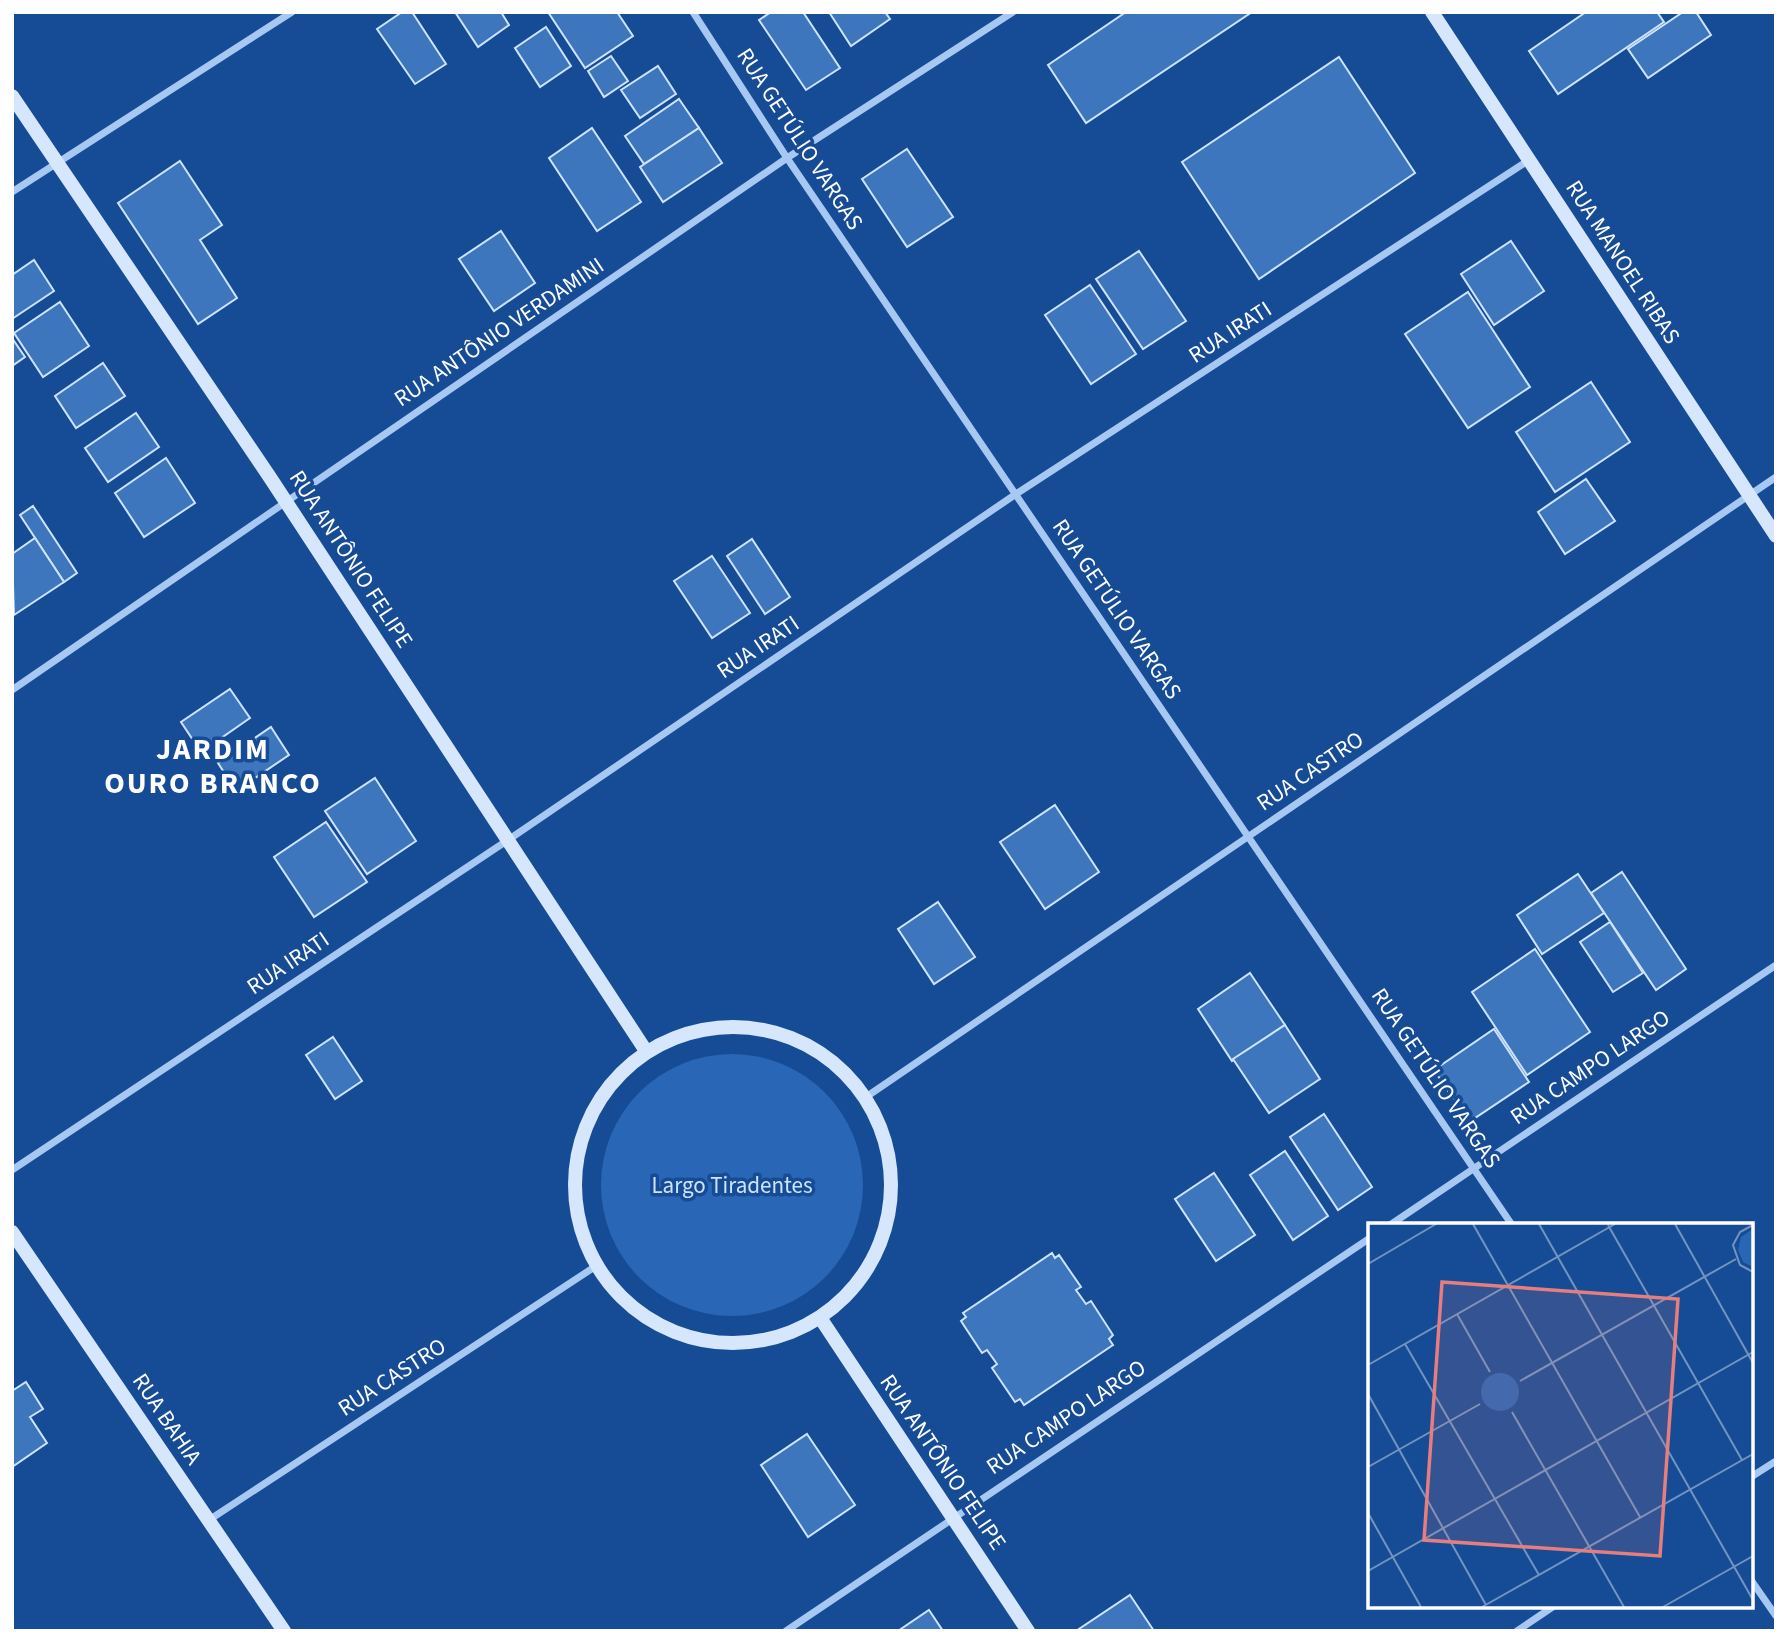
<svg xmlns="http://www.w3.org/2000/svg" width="1788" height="1643" font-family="'Source Sans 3',sans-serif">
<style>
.green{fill:#2966b5}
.building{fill:#3e76be;stroke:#cee3fc;stroke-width:2}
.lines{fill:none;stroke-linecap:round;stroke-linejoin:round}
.street{stroke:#a7c8f2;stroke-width:7}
.secondary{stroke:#d6e6fc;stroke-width:14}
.labels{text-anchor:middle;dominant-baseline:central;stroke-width:7;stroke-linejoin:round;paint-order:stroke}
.street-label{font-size:23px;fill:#fff;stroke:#164c96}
.park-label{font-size:23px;fill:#cee3fc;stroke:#164c96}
.district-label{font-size:30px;font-weight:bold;letter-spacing:2px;fill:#fff;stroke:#164c96}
.inset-road{fill:none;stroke:#7394c0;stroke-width:2}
.view{fill:#e67e7e;fill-opacity:0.15;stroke:#e67e7e;stroke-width:3.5}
.inset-edge{fill:none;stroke:#fff;stroke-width:3.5}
</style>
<rect width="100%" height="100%" fill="#164c96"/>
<circle class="green" cx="732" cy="1185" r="131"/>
<g class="building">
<path d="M402 12H412L446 64 415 84 377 29Z"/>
<path d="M455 12H501L509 25 478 47Z"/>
<path d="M548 12H617L633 36 585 68Z"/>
<path d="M771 12H803L840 68 806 90 759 20Z"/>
<path d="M829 12H885L890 19 851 46Z"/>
<path d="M1126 12H1252L1086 123 1048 65Z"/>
<path d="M1586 12H1657L1664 22 1558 94 1529 51Z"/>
<path d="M1683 12H1696L1711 35 1648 78 1628 49Z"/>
<path d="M546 27 571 66 540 87 515 48Z"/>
<path d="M611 56 628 81 604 97 588 71Z"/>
<path d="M1339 57 1415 173 1259 279 1182 162Z"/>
<path d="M658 66 676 94 640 118 621 90Z"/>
<path d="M679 99 699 128 644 164 625 136Z"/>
<path d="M592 128 641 202 597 231 549 158Z"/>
<path d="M699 128 722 163 663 202 640 167Z"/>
<path d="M907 149 953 217 907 247 862 179Z"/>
<path d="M180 161 222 225 200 240 237 298 198 324 118 203Z"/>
<path d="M501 231 535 283 494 311 459 259Z"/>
<path d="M1511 241 1544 291 1494 325 1461 274Z"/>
<path d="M1139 251 1186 321 1143 349 1096 279Z"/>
<path d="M34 260 54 291 12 319V275Z"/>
<path d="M1090 285 1136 354 1091 384 1045 315Z"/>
<path d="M1468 292 1530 387 1468 428 1405 334Z"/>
<path d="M60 302 89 346 43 377 14 333Z"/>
<path d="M12 338 25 357 12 366Z"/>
<path d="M103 363 125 396 76 428 55 396Z"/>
<path d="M1591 382 1630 442 1555 492 1516 432Z"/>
<path d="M136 413 159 447 108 482 85 448Z"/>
<path d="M166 458 195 503 144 537 115 493Z"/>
<path d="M1586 479 1615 521 1565 554 1538 512Z"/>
<path d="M33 506 77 573 64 582 20 515Z"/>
<path d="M35 538 64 582 14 615 12 554Z"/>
<path d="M752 539 790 597 765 614 727 556Z"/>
<path d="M712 556 750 613 712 638 674 581Z"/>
<path d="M230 689 250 718 201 752 181 722Z"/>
<path d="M271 727 289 755 236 791 218 763Z"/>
<path d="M375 778 416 841 367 874 325 811Z"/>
<path d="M1055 805 1099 872 1045 909 1000 842Z"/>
<path d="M326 822 367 882 314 917 274 857Z"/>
<path d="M1622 872 1686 969 1656 990 1591 893Z"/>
<path d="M1578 874 1604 913 1542 954 1517 915Z"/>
<path d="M938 902 975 957 934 984 898 929Z"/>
<path d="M1610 922 1643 973 1613 992 1580 942Z"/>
<path d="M1535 949 1590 1032 1527 1075 1472 992Z"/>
<path d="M1250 973 1285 1025 1232 1061 1198 1009Z"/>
<path d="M1285 1025 1320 1079 1269 1113 1233 1059Z"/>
<path d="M1494 1029 1529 1082 1469 1122 1434 1070Z"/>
<path d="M333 1037 362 1081 335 1099 306 1055Z"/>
<path d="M1324 1114 1372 1187 1338 1210 1290 1137Z"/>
<path d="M1285 1151 1328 1216 1293 1240 1250 1175Z"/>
<path d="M1214 1173 1255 1235 1216 1261 1175 1199Z"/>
<path d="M1052 1253 1055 1258 1059 1255 1081 1287 1076 1290 1086 1304 1091 1301 1113 1335 1109 1339 1113 1345 1024 1405 1020 1399 1015 1402 992 1368 997 1364 987 1350 982 1353 961 1321 966 1317 963 1313Z"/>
<path d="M26 1382 43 1409 30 1417 47 1443 12 1467V1391Z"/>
<path d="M807 1434 855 1505 808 1537 761 1465Z"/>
<path d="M1130 1595 1154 1631H1076Z"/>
<path d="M929 1610 943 1631H898Z"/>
</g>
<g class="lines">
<g class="street">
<path d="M693 12 787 158 1512 1225"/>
<path d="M12 192 292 12"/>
<path d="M12 690 787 158 1013 12"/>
<path d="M866 1097 1776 477"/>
<path d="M12 1170 508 840 1016 494 1529 160"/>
<path d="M1390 1225 1776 965"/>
<path d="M1751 1477 1776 1461"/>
<path d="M209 1520 596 1266"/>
<path d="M1751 1580 1776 1616"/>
<path d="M786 1631 1370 1238"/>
<path d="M1517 1631 1554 1606"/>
</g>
<g class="secondary">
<path d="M1432 12 1776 536"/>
<path d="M12 96 271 479 646 1051"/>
<circle cx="733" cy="1185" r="158"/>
<path d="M12 1232 284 1631"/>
<path d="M821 1319 1028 1631"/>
</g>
</g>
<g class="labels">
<g class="street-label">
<text transform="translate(800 139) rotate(57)">RUA GETÚLIO VARGAS</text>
<text transform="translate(1623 262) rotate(57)">RUA MANOEL RIBAS</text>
<text transform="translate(499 332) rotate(-34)">RUA ANTÔNIO VERDAMINI</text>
<text transform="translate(1230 332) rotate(-33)">RUA IRATI</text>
<text transform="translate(351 559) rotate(57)">RUA ANTÔNIO FELIPE</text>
<text transform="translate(1117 609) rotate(56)">RUA GETÚLIO VARGAS</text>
<text transform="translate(758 647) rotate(-34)">RUA IRATI</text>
<text transform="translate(1310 771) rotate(-34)">RUA CASTRO</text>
<text transform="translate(288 963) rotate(-34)">RUA IRATI</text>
<text transform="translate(1590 1067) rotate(-34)">RUA CAMPO LARGO</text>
<text transform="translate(1436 1078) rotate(56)">RUA GETÚLIO VARGAS</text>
<text transform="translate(392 1377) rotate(-33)">RUA CASTRO</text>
<text transform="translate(1066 1417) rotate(-34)">RUA CAMPO LARGO</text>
<text transform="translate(167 1419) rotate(56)">RUA BAHIA</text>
<text transform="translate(943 1462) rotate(56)">RUA ANTÔNIO FELIPE</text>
</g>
<g class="park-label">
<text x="732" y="1185">Largo Tiradentes</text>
</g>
<g class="district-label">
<text x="213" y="749">JARDIM<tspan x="213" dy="34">OURO BRANCO</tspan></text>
</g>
</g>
<g transform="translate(1368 1223)">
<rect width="385" height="385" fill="#164c96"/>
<path d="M385 6V44L375 39 370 27 373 14ZM113 169a19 19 0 1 1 38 0a19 19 0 1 1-38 0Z" fill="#2966b5"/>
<path class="inset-road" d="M105 1 272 294M171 1 385 377M307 1 385 140M240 2 374 237M385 2 372 9 365 22 372 42 385 49M0 41 68 1M89 91 122 149M37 121 171 352M0 142 247 1M152 158 368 36M0 171 118 382M144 189 256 384M0 244 112 181M0 290 53 384M0 348 385 129M114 384 385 231M295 384 385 333"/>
<path class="view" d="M74 59 310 76 292 333 56 317Z"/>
<rect width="385" height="385" class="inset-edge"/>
</g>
<rect width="1788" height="1643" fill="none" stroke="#ffffff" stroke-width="28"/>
</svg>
